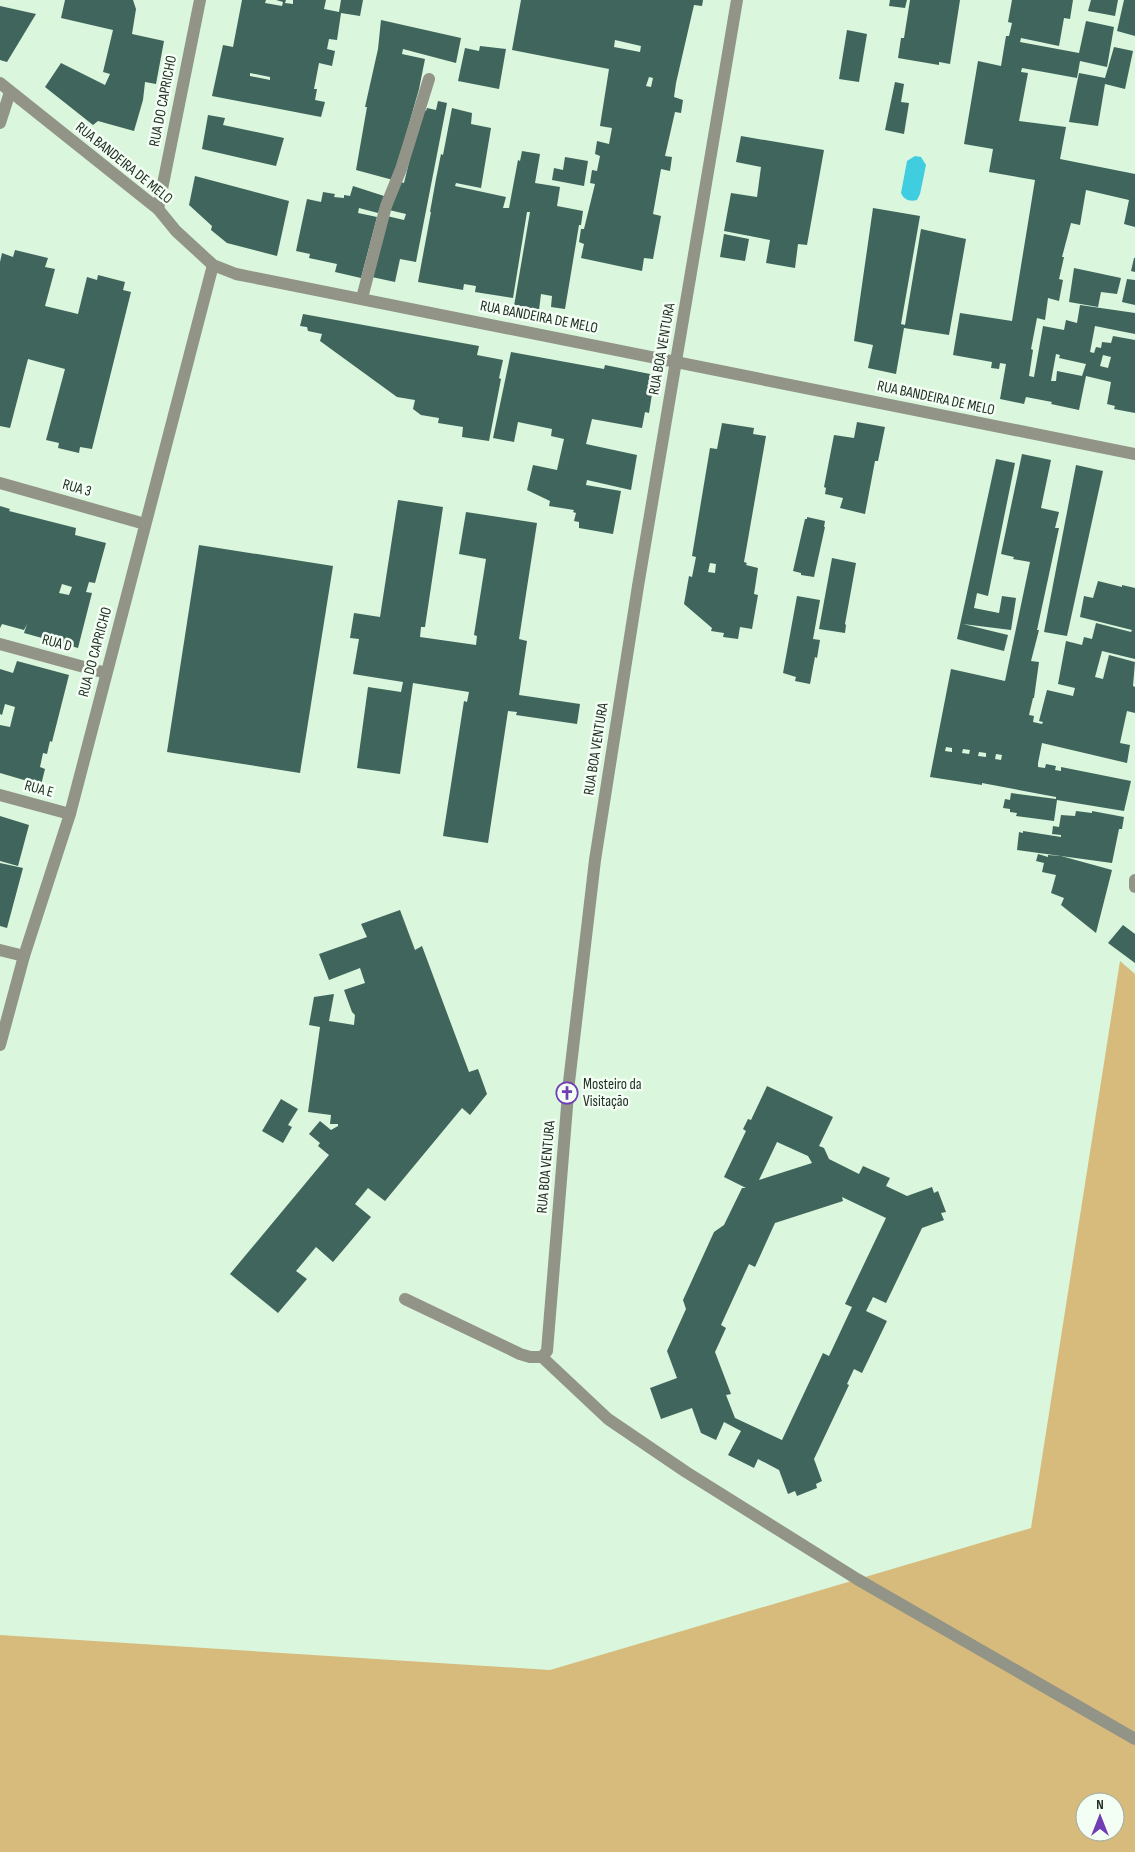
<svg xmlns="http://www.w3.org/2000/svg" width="1135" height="1852" font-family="'Sofia Sans Condensed',sans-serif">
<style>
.green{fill:#d7bb7d;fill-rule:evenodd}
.water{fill:#40cde0}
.building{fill:#3f655c;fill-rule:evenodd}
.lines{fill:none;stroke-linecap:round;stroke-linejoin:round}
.service{stroke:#919486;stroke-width:12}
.minor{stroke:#919486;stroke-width:12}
.labels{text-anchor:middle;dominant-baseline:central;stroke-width:5;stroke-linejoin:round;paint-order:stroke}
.street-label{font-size:15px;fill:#222d23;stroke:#f3fef4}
.poi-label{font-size:15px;fill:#222d23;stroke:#f3fef4;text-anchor:start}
</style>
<rect width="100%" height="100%" fill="#daf6dc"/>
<path class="green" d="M1120 961 1135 974V1852H0V1635L550 1670 1031 1528ZM1085 1802H1115V1832H1085Z"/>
<path class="water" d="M915 156 921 157 926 165 920 194 917 200C910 202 904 200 901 193L907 161Z"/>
<g class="building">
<path d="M65 0H133L136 9 132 34 164 41 156 84 145 82 143 100 134 131 98 121 93 125 45 87 61 63 105 85 110 74 103 72 113 30 61 18Z"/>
<path d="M242 0H266L265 3 282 6 283 2 276 0H286L285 3 293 4V0H326L324 9 339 12 341 0H363L360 16 341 13 337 40 329 39 327 49 335 51 332 66 319 63 314 89H317L315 100 325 102 321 117 212 96 223 45 233 47ZM250 73 270 77V80L250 76Z"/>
<path d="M521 0H703L702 6 694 5 676 83 674 97 683 100 681 113 675 112 665 156 672 157 670 171 661 169 653 214 661 216 653 259 644 258 642 271 581 258 584 244 579 242 581 229H584L595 184 590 183 592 170 597 171 600 156 595 154 597 141 609 144 612 128 600 126 609 69 512 50ZM615 40 641 46 640 52 614 47ZM649 77 653 78 651 87 646 86Z"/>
<path d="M890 0H907L905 8 889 6Z"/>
<path d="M910 0H960L950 64 939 62V65L898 58 901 38H904Z"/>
<path d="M1012 0H1073L1070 19 1064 18 1059 46 1021 38 1020 42 1079 53 1086 21 1114 27 1107 67 1080 61 1077 78 1022 68 1021 72 1028 73 1019 121 1066 127 1060 159 1135 174V227L1124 224 1129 200 1086 190 1080 225 1071 223 1062 257H1064L1059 279 1063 280 1059 301 1048 298 1045 320 1037 318 1031 349 1033 350 1029 376 1034 377 1043 326 1064 330 1066 320 1077 323 1080 305 1135 313V334L1095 326 1090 352 1094 353 1096 347 1101 348 1102 342 1111 343 1113 336 1135 340V413L1114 409 1115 406 1107 404 1111 382 1086 376 1079 410 1051 404 1052 402 1026 397 1024 404 1000 399 1006 364 1000 363 999 369 991 368 992 362 953 355 960 313 1012 321 1035 180 989 172 993 149 964 144 978 61 1001 66 1006 36H1009L1012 23 1008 22ZM1056 354 1060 355 1059 358 1086 364 1082 376 1057 371 1056 381H1051ZM1103 355 1111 357 1108 368 1100 366Z"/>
<path d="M1091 0H1118L1115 16 1088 11Z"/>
<path d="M1124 0H1135V36L1117 31Z"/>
<path d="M0 6 36 14 7 62 0 60Z"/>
<path d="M381 20 461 38 456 63 403 49 402 54 425 59 419 89 393 180 356 170 367 107H365L378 49Z"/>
<path d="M847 30 867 34 859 82 839 79Z"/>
<path d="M480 46 506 49 499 89 458 81 465 48 479 51Z"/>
<path d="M1114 47 1133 51 1125 89 1105 84 1098 126 1069 122 1079 73 1105 78Z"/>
<path d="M895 82 904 84 901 102 909 103 904 134 885 130Z"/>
<path d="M438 101 447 103 416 262 400 259 395 282 372 277 387 216 404 220 406 214 389 210 398 181 404 183 422 109 426 111 427 108 436 110Z"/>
<path d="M452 108 472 113 471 124 491 128 481 188 456 183 455 186 506 197 503 208H509L518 160 520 161 522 151 540 154 535 183 560 187 557 206 583 211 581 225H579L565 309 551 307 552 296 541 294 539 310 514 306 530 212H527L513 298 475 292 476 286 464 284 463 290 418 282 431 212H430L436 179 441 154 443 155Z"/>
<path d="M208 115 225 118 223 125 284 138 276 166 202 149Z"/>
<path d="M741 136 824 150 807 245 798 244 795 268 766 263 770 240 724 231 731 193 757 197 761 167 736 162Z"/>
<path d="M565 157 588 161 584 186 552 180 554 168 563 170Z"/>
<path d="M195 176 289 201 277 256 227 243 211 230 212 226 189 205Z"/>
<path d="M353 186 384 196 378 213 359 208 358 213 377 217 361 278 335 272 337 264 309 258 310 254 296 251 307 199 321 202 323 192 335 194 334 197 344 198V195L350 196Z"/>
<path d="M873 208 920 216 901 324 905 325 921 229 966 239 949 335 904 328 896 374 868 368 873 345 854 341Z"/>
<path d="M724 234 749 239 745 261 720 257Z"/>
<path d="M15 250 48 258 45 267 55 269 45 306 78 314 87 277 97 280 98 275 125 282 123 290 131 292 92 449 80 447 79 453 58 448 59 443 46 440 65 369 28 359 10 428 0 426V262L2 253 13 257Z"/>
<path d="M1134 258H1135V272L1131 271Z"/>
<path d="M1074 268 1121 278 1117 294 1101 292 1098 307 1069 302Z"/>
<path d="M1127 279 1135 280V305L1122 302Z"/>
<path d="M303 314 479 346 477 355 503 360 499 378 501 379 489 441 462 437 463 427 438 423 439 418 421 415 413 409 415 400 397 397 320 341 322 334 308 331 307 327 300 326Z"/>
<path d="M511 352 604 369 605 365 655 375 649 413 645 412 642 428 592 419 586 444 637 455 631 490 587 480 586 485 621 491 613 534 579 528V522L574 521 576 513 573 512 574 510 549 506 550 501 527 490 533 465 557 470 564 439 551 436 552 429 518 422 514 442 493 438Z"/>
<path d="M857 422 885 427 878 461H875L865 514 840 508 843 498 825 494 826 488 824 487 834 435 854 438Z"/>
<path d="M722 423 754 428 753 434 766 436 744 562 747 563 746 565 758 568 754 594 758 595 752 629 740 627 738 639 723 637 724 633 711 631 712 628 684 604 689 576 692 577 696 557 692 556 710 448 717 449ZM710 563 716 564 715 573 708 572Z"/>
<path d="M1022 454 1051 460 1041 508 1059 512 1055 528H1059L1037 630H1039L1031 661 1039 662 1034 698H1033L1029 715 1034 716 1033 722 1042 724 1043 722 1039 721 1047 690 1073 696 1075 688 1058 684 1066 641 1082 645 1084 637 1092 639 1096 623 1131 632 1132 630 1080 617 1084 596 1093 598 1098 581 1122 587V585L1135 588V659L1102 651 1095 677 1103 679 1109 655 1135 662 1133 686 1135 687V713L1127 711 1120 743 1130 745 1127 763 1042 743 1038 763V767L1045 768 1046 764 1056 766 1055 770 1061 771V767L1131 781 1124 811 1057 800 1054 821 1016 816 1017 813 1010 812V809L1003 808 1005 799 1010 800 1011 793 1056 799V797L982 783V785L930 777 951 669 1005 681 1030 562 1013 559 1014 557 1001 554ZM946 747 952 748V752L945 751ZM963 749 970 750 969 754 962 753ZM979 752 986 753V757L978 756ZM996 754 1002 755 1001 760 995 759Z"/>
<path d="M996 459 1015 463 988 596 977 593 974 608 999 613 1002 596 1016 598 1011 630 963 624 1008 635 1004 651 957 639Z"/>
<path d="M1076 465 1103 471 1067 636 1044 632Z"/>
<path d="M398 500 443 507 425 627H421L420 637 476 645 477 636 474 635 486 559 459 554 466 512 537 523 519 639 527 641 519 695 580 704 577 724 516 715 517 712 508 711 488 843 443 836 464 701 467 702 469 692 413 683 400 774 357 768 368 687 401 692 403 682 353 674 359 639 350 638 354 613 380 617Z"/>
<path d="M0 506 10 509 9 511 76 528 75 535 106 543 95 583 89 582 86 592 92 593 78 648 24 633 27 624 24 630 2 624 0 628ZM62 584 72 587 69 595 59 593Z"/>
<path d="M807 517 825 521 824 527H825L814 577 801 575V573L793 571 805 519H807Z"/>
<path d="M199 545 333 566 300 773 167 752Z"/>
<path d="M832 558 856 563 845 624 846 625 845 633 819 629Z"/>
<path d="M797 596 820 600 813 639 820 640 817 658 815 657 810 684 795 681 796 677 783 673Z"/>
<path d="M17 661 69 675 52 742 50 741 47 754 43 753 40 767 45 769 41 785 0 773V725L10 727 15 707 5 704 2 715 0 714V669L13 673Z"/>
<path d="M1076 811 1092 813V811L1124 817 1122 829H1119L1112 863 1017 850 1019 832 1023 833V831L1061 837V835L1052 834 1053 826 1059 827 1061 815 1075 816Z"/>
<path d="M0 816 29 825 18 866 0 861Z"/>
<path d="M1038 854 1048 857V855L1061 856 1112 870 1096 933 1061 905 1064 898 1051 893 1056 875 1042 872 1044 863 1036 861Z"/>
<path d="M0 863 23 868 7 928 0 926Z"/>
<path d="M400 910 415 950 422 946 469 1072 478 1069 487 1094 470 1115 462 1108 385 1201 368 1188 355 1204 371 1217 333 1262 316 1247 296 1271 307 1279 278 1313 230 1274 329 1155 318 1146 320 1143 309 1134 320 1121 331 1130 338 1126V1124H330L331 1115 308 1112 320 1027 309 1025 314 997 334 994 329 1021 354 1025 355 1015 352 1012 344 990 365 983 360 968 329 980 319 954 367 937 361 924Z"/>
<path d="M1123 925 1135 934V963L1108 943Z"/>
<path d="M767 1086 833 1117 819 1146 824 1148 829 1159 859 1174 863 1166 890 1178 886 1186 907 1196 932 1187 934 1193 938 1191 946 1212 941 1213 944 1220 922 1228 886 1303 873 1297 866 1311 887 1321 862 1373 854 1369 847 1384 849 1385 814 1459 822 1481 816 1484 817 1488 797 1496 795 1491 788 1494 779 1470 758 1459 754 1468 728 1455 741 1431 724 1422 716 1440 701 1433 692 1408 661 1419 650 1388 677 1378 667 1351 686 1309 683 1300 714 1232 724 1225 742 1188H746L724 1177 746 1131 743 1129 748 1119 751 1120ZM777 1142 808 1156 812 1163 759 1180ZM842 1197 886 1218 845 1304 852 1307 829 1356 823 1353 782 1440 735 1418 726 1395 731 1394 715 1352 726 1328 721 1325 749 1264 755 1267 775 1223 840 1202 843 1201Z"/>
<path d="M281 1099 298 1109 288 1125 292 1127 283 1143 262 1131Z"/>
</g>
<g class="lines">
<path class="service" d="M362 298 386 206 401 169 429 79"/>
<g class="minor">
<path d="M0 83 158 209 176 231 213 265 236 274 1135 454"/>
<path d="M0 123 10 92"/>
<path d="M158 209 200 0"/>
<path d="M0 483 145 524"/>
<path d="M0 644 106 673"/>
<path d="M0 795 70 814"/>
<path d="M1135 880V887"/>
<path d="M0 950 24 956"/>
<path d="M0 1045 24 956 70 814 213 265"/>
<path d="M405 1299 520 1354 530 1357H542L547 1351 569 1082 595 860 638 586 737 0"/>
<path d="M542 1357 608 1419 686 1472 857 1579 1135 1739"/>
</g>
</g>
<defs>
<g id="church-ring" transform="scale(1.125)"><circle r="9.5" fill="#f3fef4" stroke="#703db4" stroke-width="1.5"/><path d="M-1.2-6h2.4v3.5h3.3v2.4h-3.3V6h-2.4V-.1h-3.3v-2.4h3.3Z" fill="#703db4"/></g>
</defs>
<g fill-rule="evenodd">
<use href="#church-ring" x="567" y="1093"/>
</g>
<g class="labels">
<g class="street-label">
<text transform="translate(163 101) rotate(-79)">RUA DO CAPRICHO</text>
<text transform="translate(124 163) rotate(39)">RUA BANDEIRA DE MELO</text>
<text transform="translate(539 317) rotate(11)">RUA BANDEIRA DE MELO</text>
<text transform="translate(662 349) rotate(-80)">RUA BOA VENTURA</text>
<text transform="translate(936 398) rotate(12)">RUA BANDEIRA DE MELO</text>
<text transform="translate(77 488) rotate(16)">RUA 3</text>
<text transform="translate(57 643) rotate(15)">RUA D</text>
<text transform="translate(95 652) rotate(-75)">RUA DO CAPRICHO</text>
<text transform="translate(596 749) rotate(-81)">RUA BOA VENTURA</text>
<text transform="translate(39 789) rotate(15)">RUA E</text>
<text transform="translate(546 1167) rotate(-85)">RUA BOA VENTURA</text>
</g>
<g class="poi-label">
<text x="583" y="1084">Mosteiro da<tspan x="583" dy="17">Visitação</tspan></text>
</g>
</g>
<g transform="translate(1100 1817)"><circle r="24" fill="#f3fef4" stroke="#9faaa0"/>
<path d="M0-4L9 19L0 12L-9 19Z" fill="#703db4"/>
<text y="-8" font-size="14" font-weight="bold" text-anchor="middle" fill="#222d23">N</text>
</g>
</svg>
